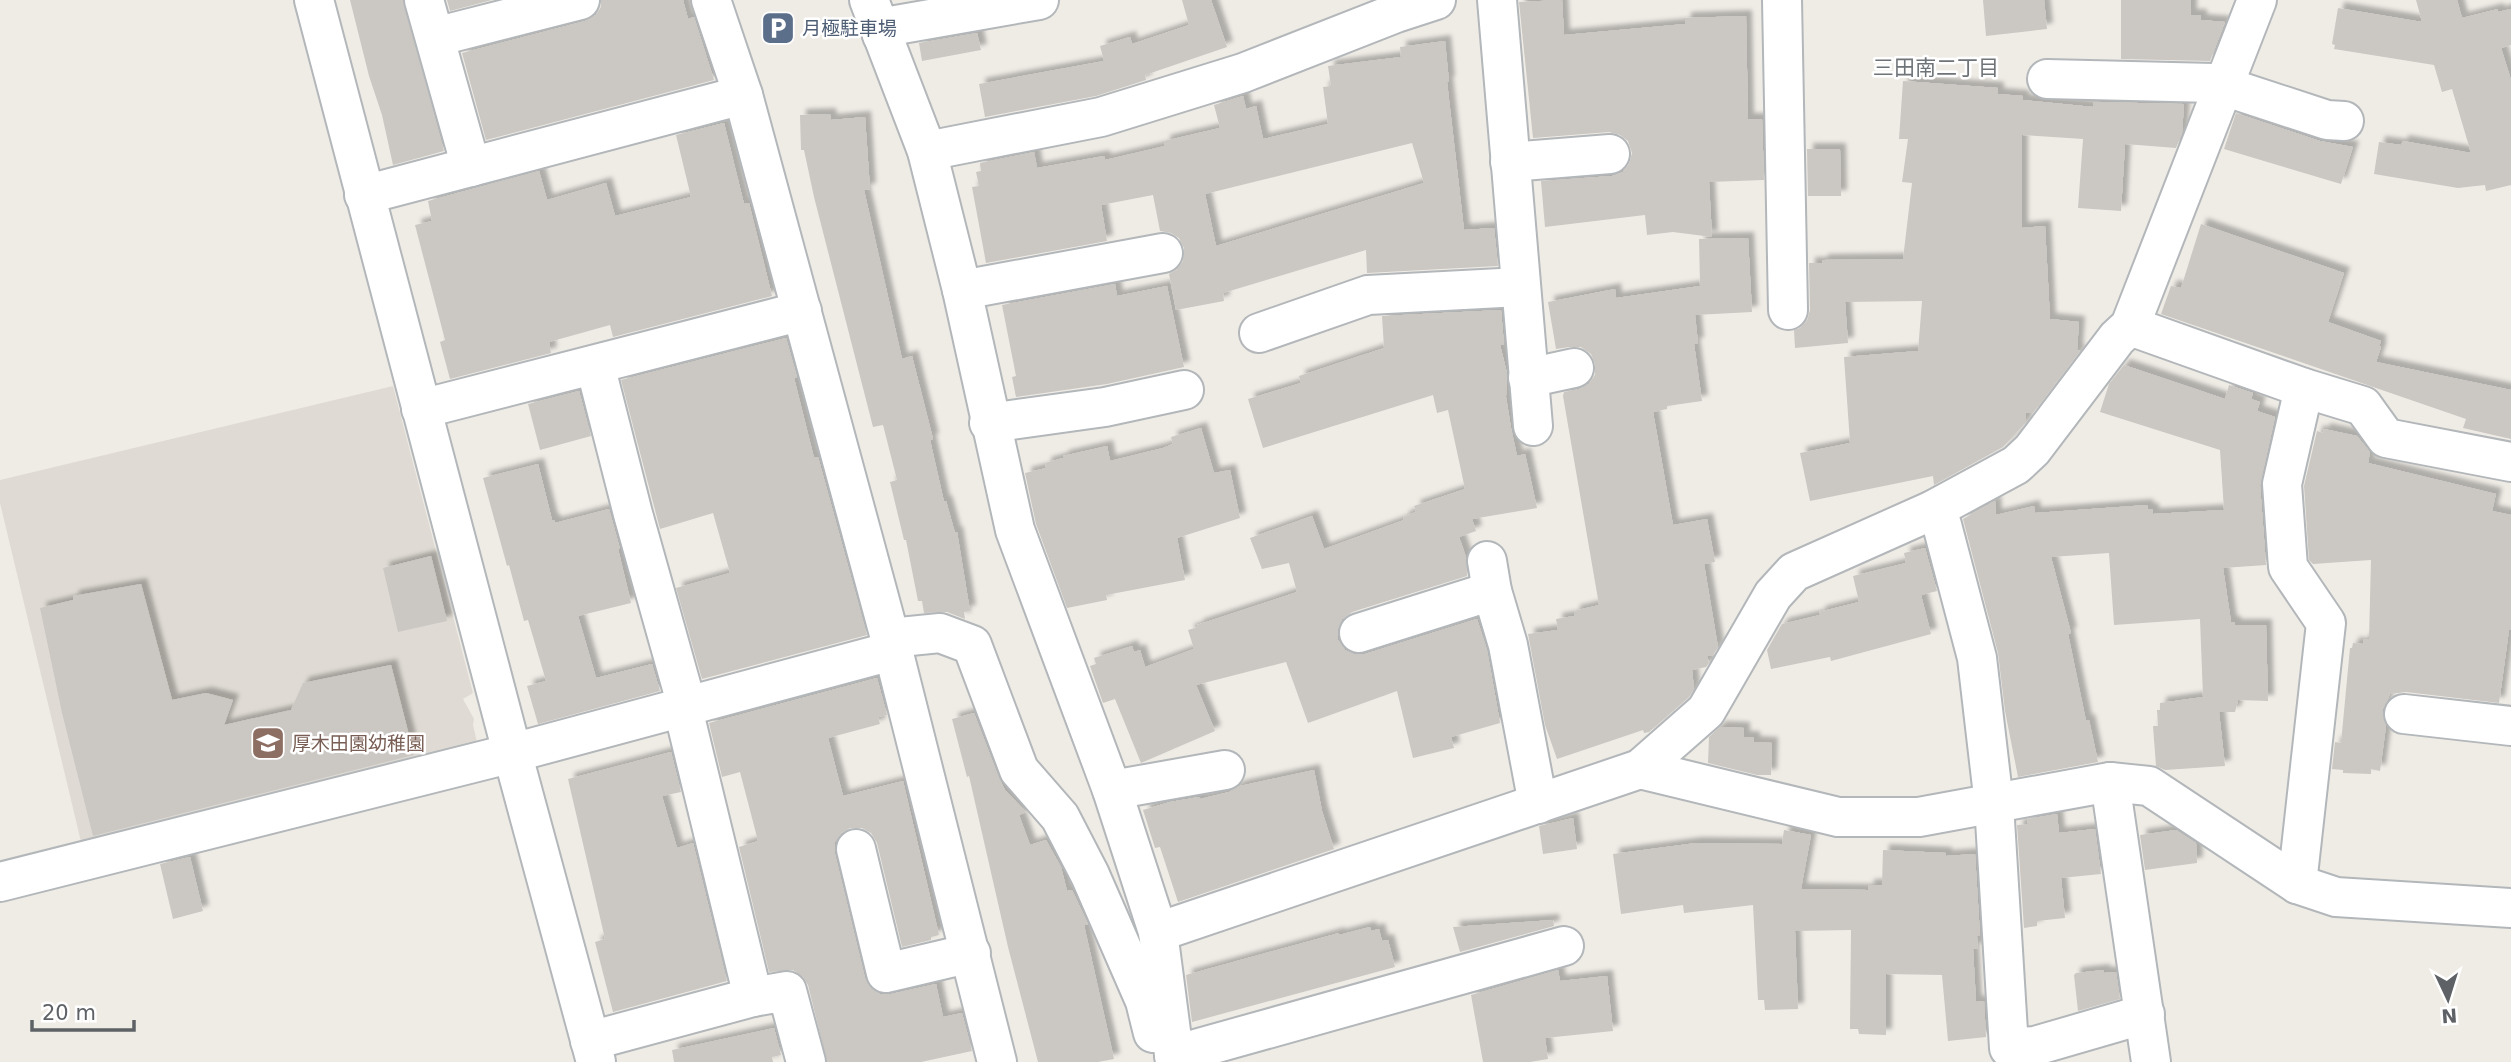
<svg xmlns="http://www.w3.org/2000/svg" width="2511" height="1062" font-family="'DejaVu Sans','Noto Sans JP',sans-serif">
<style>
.education{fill:#dfdbd4}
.building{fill:#cbc7c3;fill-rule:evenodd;filter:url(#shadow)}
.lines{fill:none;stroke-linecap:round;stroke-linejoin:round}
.minor-casing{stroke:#b3b7ba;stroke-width:42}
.minor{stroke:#fff;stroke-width:38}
.labels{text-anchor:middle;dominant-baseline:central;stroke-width:5;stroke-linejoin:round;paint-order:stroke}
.service-label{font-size:19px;fill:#4e5e75;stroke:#fff;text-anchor:start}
.education-label{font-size:19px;fill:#785e54;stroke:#fff;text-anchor:start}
.neighbourhood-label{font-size:21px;fill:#6f7478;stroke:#fff}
</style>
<defs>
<filter id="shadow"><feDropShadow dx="6" dy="-6" stdDeviation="2" flood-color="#0004"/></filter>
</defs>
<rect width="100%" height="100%" fill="#efece6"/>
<path class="education" d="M393 386 473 693 463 699 474 719 473 725 478 746 82 846 0 503V480Z"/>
<g class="building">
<path d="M350 0H403L444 151 393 165 382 115 369 76Z"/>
<path d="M447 0H492L450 11Z"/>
<path d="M601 0H683L688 19 694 17 714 80 486 140 462 53 585 21 596 15 601 7Z"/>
<path d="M1182 0H1211L1227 47 1145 75 1146 80 1096 96 985 117 979 84 1104 61 1100 46 1130 37 1132 44 1189 25Z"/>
<path d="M1562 0 1564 35 1685 24V18L1746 16 1748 119H1762L1764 180 1709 182 1712 237 1673 232 1647 235 1645 215 1545 227 1541 181 1612 176 1623 172 1629 164 1632 153 1628 141 1620 135 1609 132 1533 138 1519 2Z"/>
<path d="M1983 0H2044L2047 29 1986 36Z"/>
<path d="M2121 0H2191V15H2201V20L2225 22 2210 61 2121 59Z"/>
<path d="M2416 0H2457L2462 18 2498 9V12L2511 9V45L2501 48 2511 80V185L2486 191 2485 185 2458 188 2374 174 2379 142 2401 145 2403 141 2471 153 2452 89 2442 92 2434 65 2334 49 2335 45 2332 44 2338 8 2422 22Z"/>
<path d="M977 33 981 50 922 61 919 43Z"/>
<path d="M1445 41 1449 82H1447L1464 230 1494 228 1498 266 1367 273 1366 250 1223 293 1224 301 1176 310 1169 274 1178 269 1183 261 1184 248 1179 238 1171 233 1160 231 1153 195 1101 205 1107 241 986 263 972 187 979 186 976 172 981 171 980 163 1034 152 1037 168 1104 156 1105 160 1165 146 1164 141 1220 128 1214 105 1243 96 1246 109 1256 106 1263 139 1328 124 1323 87 1331 86 1328 66 1401 57 1400 47ZM1412 143 1424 183 1216 246 1205 194Z"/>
<path d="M1903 81 1998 88V94L2023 96V100L2093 107V102L2184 104 2182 133 2176 148 2125 144 2121 211 2078 208 2083 139 2022 135V228L2045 226 2050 319 2079 322 2077 350 2080 351 2033 413H2026V422L2003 447 1934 485 1933 476 1810 501 1800 453 1850 443 1844 357 1918 351 1922 301 1845 302 1848 343 1795 348 1794 330 1800 328 1807 321 1810 310 1809 263H1822V260L1903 259 1912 183 1902 182 1908 139H1899Z"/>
<path d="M2236 113 2320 141 2353 147 2341 184 2224 149Z"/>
<path d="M830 114 831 120 865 117 870 189 864 190 902 359 912 356 933 439 930 440 944 502 946 501 955 533 957 532 970 611 964 612 965 619 947 612 924 613 922 601H918L906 540H904L890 482 897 480 883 425 873 427 814 197 804 150H801L800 115Z"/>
<path d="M724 123 744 204 749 203 772 296 613 337 610 325 549 342 551 353 450 379 440 342 445 340 415 225 432 221 428 201 539 171 547 200 606 183 615 216 691 197 676 135Z"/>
<path d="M1807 149H1840L1841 196H1808Z"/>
<path d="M2201 224 2344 273 2328 322 2381 341 2379 346 2381 347 2376 362 2511 390V439L2463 428 2466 419 2161 314 2171 286 2181 288Z"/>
<path d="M1748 238 1752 312 1695 315 1698 343 1694 344 1702 401 1667 406V409L1653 412 1673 525 1707 519 1715 562 1704 564 1718 647 1713 655 1707 656 1709 663 1706 667 1692 670 1694 688 1689 697 1649 732 1644 733 1643 730 1557 759 1545 725 1528 634 1558 630 1556 619 1574 616V611L1599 605 1563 396 1564 392 1579 389 1589 384 1595 375V364L1591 354 1581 347H1569L1556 349 1548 302 1615 289 1616 298 1700 286 1699 239Z"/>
<path d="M1115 284 1117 296 1167 286 1184 367 1107 384 1016 397 1012 377 1016 376 1002 305Z"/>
<path d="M1501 310 1504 345H1500L1507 373 1506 397 1511 428 1517 456 1525 454 1537 508 1472 519 1476 531 1459 537 1466 557 1467 576 1352 612 1342 619 1338 629V640L1345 650 1354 654H1365L1477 619 1487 650 1500 723 1451 737 1454 748 1413 758 1397 691 1308 723 1286 662 1196 685 1215 731 1141 763 1115 699 1103 703 1090 666 1096 664 1094 658 1132 646 1134 652 1140 650 1145 667 1194 649 1188 630 1198 627 1197 625 1297 592 1289 563 1262 569 1250 538 1312 516 1324 549 1404 520 1403 517 1416 512 1414 506 1465 489 1448 410 1437 413 1433 395 1263 448 1248 399 1301 383 1299 376 1384 348 1382 316Z"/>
<path d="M786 338 797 377 794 378 814 458 818 457 867 635 702 679 676 588 730 573 713 513 660 529 621 380Z"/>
<path d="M2124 365 2225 399 2229 385 2253 393 2251 399 2260 402 2257 411 2275 417 2260 485 2266 565 2223 568 2231 622H2235V625H2266L2268 701 2238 700 2235 712H2219L2225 766 2165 770 2156 766 2153 726H2158L2157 710H2160V703L2203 697 2200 619 2114 625 2109 553 2051 557 2071 633 2068 634 2086 721 2089 720 2098 762 2018 777 2005 711 1998 653 1963 519 1995 501 1996 515 2034 506 2035 513 2147 505 2148 509H2153V514L2224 510 2220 450 2100 412 2109 384Z"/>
<path d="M579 391 591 436 540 450 528 404Z"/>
<path d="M1201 428 1214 473 1230 470 1240 518 1177 538 1185 580 1106 595 1107 600 1067 608 1036 524 1025 473 1046 468 1045 463 1063 458V456L1107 446 1110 461 1163 448 1173 444 1171 437Z"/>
<path d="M2324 429 2357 436 2370 452 2368 463 2496 494 2492 511 2511 515V630H2509L2499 703 2406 692 2390 694 2382 711 2386 726 2380 771 2371 769V774L2343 773V770L2332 769 2335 742 2341 743 2350 648H2352L2353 643 2363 644 2364 639H2369L2371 560 2313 564 2309 560 2304 486 2317 431 2323 433Z"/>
<path d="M538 464 552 520H554L555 523 609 509 620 549H618L631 603 578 616 596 678 652 664 660 691 538 724 527 686 546 681 528 620 524 621 509 565 507 566 483 478Z"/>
<path d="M1925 548 1937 591 1921 595 1931 634 1831 661 1830 657 1771 669 1767 650 1782 624 1820 615 1819 612 1859 602 1853 576 1906 563 1904 553Z"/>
<path d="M431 556 447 621 398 632 383 568Z"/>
<path d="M141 584 172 700 206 693 233 700 224 725 291 710 303 683 391 665 414 755 93 836 62 713 40 608 73 600V596Z"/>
<path d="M877 678 887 715 878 717 880 724 828 738 843 796 903 781 939 935 931 937V940L902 947 877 843 871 833 862 828H850L841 833 835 842V854L865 978 871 988 880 994H891L936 984 943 1017 962 1013 972 1051 921 1062H827L808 985 803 977 793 970 769 972 739 847 758 841 740 772 722 777 709 723Z"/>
<path d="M974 713 999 778 1005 790 1026 812 1019 815 1030 845 1046 840 1061 867 1067 891 1072 890 1088 924 1084 925 1114 1059 1098 1062H1038L1008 947 969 776 967 777 952 719Z"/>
<path d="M1720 727 1744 728V737H1754V742L1772 743 1771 775H1757L1708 763 1709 737Z"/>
<path d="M671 752 681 792 662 796 677 848 693 843 727 981 613 1012 595 942 605 939 568 779Z"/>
<path d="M1314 770 1322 811 1334 849 1178 902 1160 847 1155 848 1143 810 1170 802 1199 797 1200 799 1229 792 1240 786Z"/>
<path d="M2057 814 2059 833 2095 829 2101 874 2061 878 2065 918 2037 921V926L2024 928 2017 825 2028 824 2027 819Z"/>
<path d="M1573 818 1577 849 1543 854 1539 826Z"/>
<path d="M1784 830 1811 835 1801 889 1868 890V885H1882L1883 850 1946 853V856L1975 854 1980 936H1977L1978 948 1973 949 1976 1002 1984 1001 1986 1037 1948 1041 1942 975 1886 974V1035L1859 1034 1858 1029H1850L1851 930 1795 931 1798 1009 1765 1010 1764 1000H1758L1753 905 1684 913 1683 905 1621 914 1613 854 1696 843 1782 844Z"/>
<path d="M2176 830 2196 843 2197 863 2145 870 2140 835Z"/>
<path d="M190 857 203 911 173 919 160 864Z"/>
<path d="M1553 920 1554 926 1460 952 1453 927Z"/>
<path d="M1370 927 1371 931 1379 929 1382 941 1388 940 1395 967 1192 1022 1186 975 1339 933V935Z"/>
<path d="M1558 970 1560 981 1607 976 1613 1031 1545 1038 1548 1059 1530 1062H1483L1471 995Z"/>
<path d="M2104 970V973L2116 972 2120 999 2078 1011 2074 975 2076 973Z"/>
<path d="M774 1028 781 1055 772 1057 773 1062H674L672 1050Z"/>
</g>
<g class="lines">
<g class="minor-casing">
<g id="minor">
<path d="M314 0 512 752 596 1062"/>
<path d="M424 0 471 167"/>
<path d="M711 0 743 95 890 638 997 1062"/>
<path d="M869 0 927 151 962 290 1015 530 1112 790 1158 932 1175 1062"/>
<path d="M1497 0 1533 426"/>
<path d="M1782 0 1788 310"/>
<path d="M882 35 896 25 1039 0"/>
<path d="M435 37 580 0"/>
<path d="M2047 79 2214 83 2327 120 2344 121"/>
<path d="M927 151 1101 117 1243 73 1396 13 1436 0"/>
<path d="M1510 162 1610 154"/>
<path d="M364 195 743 95"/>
<path d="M962 290 1163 253"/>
<path d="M2130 326 2304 388 2363 406 2386 438 2511 462"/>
<path d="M1259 333 1368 295 1520 287"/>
<path d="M1528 378 1574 368"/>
<path d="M421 409 802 311"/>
<path d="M989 423 1105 407 1184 390"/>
<path d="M1933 510 1942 525 1977 658 1994 804 2009 1048 2035 1046 2145 1014"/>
<path d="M1487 561 1492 591 1508 645 1538 804"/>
<path d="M1359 633 1492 591"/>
<path d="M890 638 940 633 972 645 1019 770 1060 817 1090 875 1145 1001 1153 1033"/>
<path d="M2404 714 2511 726"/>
<path d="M1640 769 1706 711 1773 595 1794 572 1933 510 2016 465 2032 450 2117 338 2130 326 2257 0"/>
<path d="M2110 782 2151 1062"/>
<path d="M1112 790 1225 770"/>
<path d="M856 849 886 973 971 953"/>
<path d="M0 882 501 756 892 651"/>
<path d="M2297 884 2326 623 2288 567 2282 484 2304 388"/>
<path d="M1158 932 1640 769 1838 817H1919L2110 782 2149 786 2297 884 2336 897 2511 908"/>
<path d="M753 997 787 991 806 1062"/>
<path d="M590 1041 753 997 685 717 687 706 633 514 595 365"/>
<path d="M1174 1055 1564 946"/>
</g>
</g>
<use href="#minor" class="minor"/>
</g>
<defs>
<g id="parking-square" transform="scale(1.75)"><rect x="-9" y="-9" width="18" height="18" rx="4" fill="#5c6f8a" stroke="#fff"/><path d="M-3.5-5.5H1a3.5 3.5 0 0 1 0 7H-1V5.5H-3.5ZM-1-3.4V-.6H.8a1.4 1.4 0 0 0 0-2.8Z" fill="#fff"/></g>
<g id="school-square" transform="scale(1.75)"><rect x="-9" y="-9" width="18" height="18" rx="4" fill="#8d6e63" stroke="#fff"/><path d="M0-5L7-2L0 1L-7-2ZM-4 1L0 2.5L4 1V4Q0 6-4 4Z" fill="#fff"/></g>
</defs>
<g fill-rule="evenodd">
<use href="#parking-square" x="778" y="28"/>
<use href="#school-square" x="268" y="743"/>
</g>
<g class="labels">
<g class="service-label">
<text x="802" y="28">月極駐車場</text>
</g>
<g class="education-label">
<text x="292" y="743">厚木田園幼稚園</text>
</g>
<g class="neighbourhood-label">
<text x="1936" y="68">三田南二丁目</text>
</g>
</g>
<g transform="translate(2448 999) rotate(176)" stroke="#ffffff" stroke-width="5" paint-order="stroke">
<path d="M0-5L12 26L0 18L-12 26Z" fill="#5e6266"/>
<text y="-10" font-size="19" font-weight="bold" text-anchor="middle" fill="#5e6266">N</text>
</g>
<path d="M32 1020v10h102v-10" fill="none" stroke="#5e6266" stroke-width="3.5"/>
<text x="42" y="1020" font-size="21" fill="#5e6266" stroke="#ffffff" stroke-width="5" paint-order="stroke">20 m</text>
</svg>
